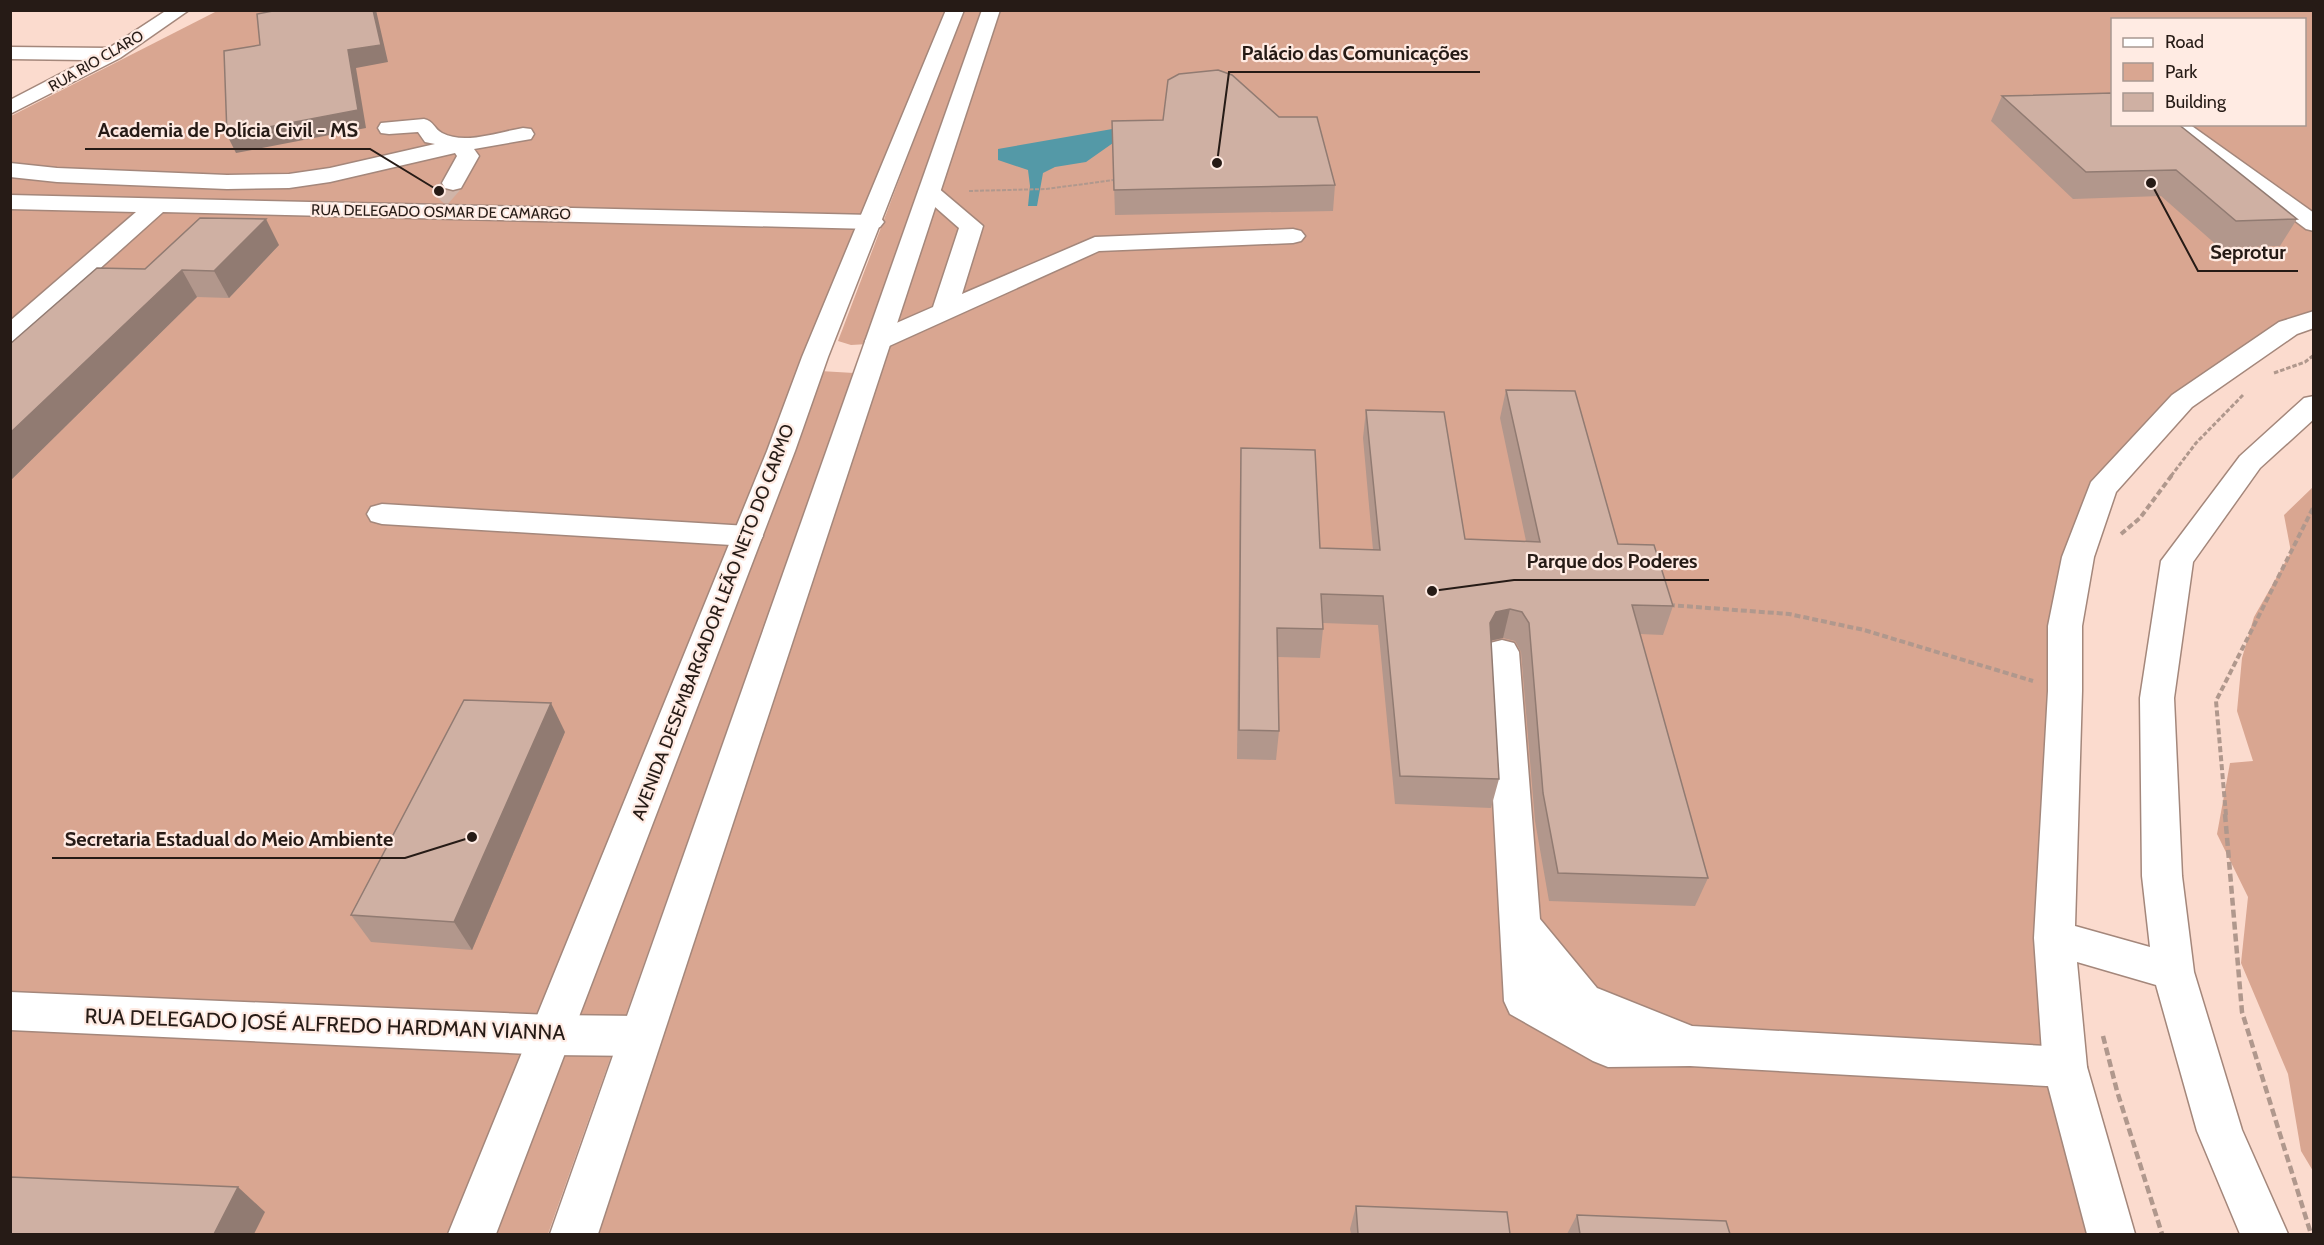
<svg xmlns="http://www.w3.org/2000/svg" width="2324" height="1245" font-family="Cabin,sans-serif">
<style>
.green{fill:#d9a691;fill-rule:evenodd}
.water{fill:#5499a7}
.lines{fill:none;stroke-linecap:round;stroke-linejoin:round}
.minor-tunnel{stroke:#d0b5a9;stroke-width:20;stroke-dasharray:20 10;stroke-linecap:butt}
.minor-casing{stroke:#a4877b;stroke-width:3}
.major-casing{stroke:#a4877b;stroke-width:3}
.path-far3{stroke:#b0988d;stroke-width:2;stroke-dasharray:4 1.5;stroke-linecap:butt}
.path-far2{stroke:#b0988d;stroke-width:3;stroke-dasharray:4.5 2;stroke-linecap:butt}
.path-far1{stroke:#b0988d;stroke-width:4;stroke-dasharray:6 3;stroke-linecap:butt}
.path{stroke:#b0988d;stroke-width:4.5;stroke-dasharray:8 4;stroke-linecap:butt}
.minor{fill:#fff;fill-rule:evenodd}
.major{fill:#fff;fill-rule:evenodd}
.wall{fill:#b2978c}
.shaded-wall{fill:#917b72}
.building{fill:#cfb0a3;stroke:#917b72;stroke-width:1.5}
.labels{text-anchor:middle;dominant-baseline:central;stroke-width:4.5;stroke-linejoin:round;paint-order:stroke}
.far-street-label{font-size:15px;fill:#261b16;stroke:#ffebe3}
.street-label{font-size:18px;fill:#261b16;stroke:#ffebe3}
.near-street-label{font-size:21px;fill:#261b16;stroke:#ffebe3}
.leader{fill:none;stroke:#261b16;stroke-width:2}
.callout-dot{fill:#261b16;stroke:#ffebe3;stroke-width:2}
.callout-label{font-size:20px;text-anchor:middle;font-weight:bold;fill:#261b16;stroke:#ffebe3;stroke-width:4.5;stroke-linejoin:round;paint-order:stroke}
</style>
<rect width="100%" height="100%" fill="#fbdbce"/>
<g class="green">
<path d="M217 11H955L472 1234H11V116Z"/>
<path d="M963 11H985L868 344 851 345 838 341Z"/>
<path d="M991 11H2313V319L2182 401 2102 489 2078 557 2054 938 2099 1194 2111 1234H574ZM2112 20H2304V124H2112Z"/>
<path d="M820 371 854 373 548 1234H486L563 1027Z"/>
<path d="M2313 487V1171L2301 1151 2288 1074 2241 963 2248 897 2217 834 2230 763 2253 761 2237 711 2242 658 2254 617 2291 552 2284 515Z"/>
</g>
<path class="water" d="M1210 112 1113 143 1086 162 1055 167 1043 173 1037 206H1028L1030 186 1028 170 998 160V149Z"/>
<g class="lines">
<path class="minor-tunnel" d="M439 199 453 183"/>
<g class="minor-casing">
<g id="minor">
<path d="M167 10H189L120 58 10 114V100L87 60 10 59V47L109 48Z"/>
<path d="M424 119C434 121 434 129 442 133 464 145 499 132 523 128L531 129 534 134 531 139 474 149 479 156 461 188 453 190 445 188 442 183 457 156 455 153 330 182 289 188 227 189 57 182 10 177V163L57 168 227 175 289 174 330 168 435 144 425 142 418 132 389 134 381 133 378 128 381 123Z"/>
<path d="M2189 124 2314 213V231L2306 229 2174 130 2177 125Z"/>
<path d="M929 185 937 187 983 226 962 294 1095 237 1293 229 1301 231 1305 236 1301 241 1293 243 1099 251 887 347 878 349 869 347 865 341 869 335 933 307 959 228 918 192 921 187Z"/>
<path d="M10 195 872 215 880 217 884 222 880 227 872 229 163 212 19 341 10 343V321L136 212 10 209Z"/>
<path d="M382 504 748 526 759 529 763 536 759 543 748 546 382 524 371 521 367 514 371 507Z"/>
<path d="M1502 640 1514 643 1519 652 1540 919 1597 988 1692 1026 2065 1047 2080 1053 2087 1067 2080 1081 2065 1087 1690 1066 1608 1067 1593 1061 1510 1014 1504 1001 1485 652 1490 643Z"/>
<path d="M10 992 552 1015 640 1016 655 1022 661 1036 655 1050 640 1056 552 1055 10 1030Z"/>
</g>
</g>
<g class="major-casing">
<g id="major">
<path d="M946 10H964L828 357 795 451 496 1234H448L767 451 802 357Z"/>
<path d="M982 10H1000L598 1234H550Z"/>
<path d="M2314 311V328L2297 334 2192 407 2116 492 2094 557 2082 626V691L2075 926 2150 947 2142 876 2140 698 2161 561 2240 456 2304 398 2314 396V419L2260 468 2193 562 2174 698 2182 876 2194 972 2242 1130 2288 1234H2240L2197 1131 2156 985 2077 962 2087 1067 2135 1234H2087L2043 1067 2034 938 2048 691V626L2062 557 2091 482 2172 395 2279 322Z"/>
</g>
</g>
<path class="path-far3" d="M969 191 1046 189 1114 180"/>
<g class="path-far2">
<path d="M2274 373 2305 362 2314 355"/>
<path d="M2171 476 2196 443 2244 394"/>
</g>
<g class="path-far1">
<path d="M2121 534 2140 518 2172 475"/>
<path d="M1669 605 1789 614 1864 630 2033 681"/>
<path d="M2226 815 2216 701 2314 506"/>
</g>
<g class="path">
<path d="M2225 814 2242 1012 2311 1234"/>
<path d="M2103 1036 2117 1091 2162 1234"/>
</g>
<use href="#minor" class="minor"/>
<use href="#major" class="major"/>
</g>
<g class="wall">
<path d="M2002 96 2297 219 2280 246 2220 248 2161 196 2073 199 1991 121Z"/>
<path d="M1112 121 1335 185 1333 211 1115 215Z"/>
<path d="M279 245 229 298 197 297 10 481V344L145 269Z"/>
<path d="M1506 390 1618 544 1673 606 1663 635 1640 634 1708 878 1695 906 1549 901 1535 821 1521 652 1515 641 1503 638 1491 641 1499 779 1491 808 1395 804 1378 625 1323 623V629L1320 658 1278 657 1279 731 1276 760 1237 759 1240 477 1241 448 1320 548 1373 550 1363 438 1366 410 1465 539 1526 541 1500 418Z"/>
<path d="M565 732 472 950 371 942 351 915Z"/>
<path d="M1356 1206 1510 1234H1351L1350 1229Z"/>
<path d="M1577 1215 1730 1234H1567Z"/>
</g>
<g class="shaded-wall">
<path d="M373 10H376L388 62 356 68 366 128 236 153 227 135 348 50Z"/>
<path d="M266 219 279 245 229 298 214 271Z"/>
<path d="M182 270 197 297 10 481V433Z"/>
<path d="M1510 609 1503 638 1489 641 1490 623 1496 612Z"/>
<path d="M551 703 565 732 472 950 454 922Z"/>
<path d="M238 1187 265 1212 254 1234H214Z"/>
</g>
<g class="building">
<path d="M278 10H373L381 45 348 50 358 110 227 135 224 51 260 45 257 14Z"/>
<path d="M1218 70 1232 75 1279 117H1317L1335 185 1114 190 1112 121 1163 120 1168 80 1179 74Z"/>
<path d="M2112 93V124H2178L2297 219 2236 221 2176 170 2086 172 2002 96Z"/>
<path d="M200 218 266 219 214 271 182 270 10 433V344L97 268 145 269Z"/>
<path d="M1506 390 1575 391 1618 544 1654 545 1673 606 1632 605 1708 878 1558 873 1543 793 1529 623 1522 612 1510 609 1496 612 1490 623 1499 779 1400 776 1383 596 1321 594 1323 629 1277 628 1279 731 1239 730 1241 448 1315 450 1320 548 1380 550 1366 410 1444 412 1465 539 1540 542Z"/>
<path d="M464 700 551 703 454 922 351 915Z"/>
<path d="M10 1177 238 1187 214 1234H10Z"/>
<path d="M1356 1206 1507 1212 1510 1234H1358Z"/>
<path d="M1577 1215 1726 1221 1730 1234H1580Z"/>
</g>
<g class="labels">
<g class="far-street-label">
<text transform="translate(96 61) rotate(-30)">RUA RIO CLARO</text>
<text transform="translate(441 212) rotate(1)">RUA DELEGADO OSMAR DE CAMARGO</text>
</g>
<g class="street-label">
<text transform="translate(713 622) rotate(-69)">AVENIDA DESEMBARGADOR LEÃO NETO DO CARMO</text>
</g>
<g class="near-street-label">
<text transform="translate(325 1024) rotate(2)">RUA DELEGADO JOSÉ ALFREDO HARDMAN VIANNA</text>
</g>
</g>
<path class="leader" d="M1217 163L1229 72H1480M439 191L370 149H85M2151 183L2198 271H2298M1432 591L1514 580H1709M472 837L405 858H52"/>
<g class="callout-dot">
<circle cx="1217" cy="163" r="6"/>
<circle cx="439" cy="191" r="6"/>
<circle cx="2151" cy="183" r="6"/>
<circle cx="1432" cy="591" r="6"/>
<circle cx="472" cy="837" r="6"/>
</g>
<g class="callout-label">
<text x="1355" y="60">Palácio das Comunicações</text>
<text x="228" y="137">Academia de Polícia Civil - MS</text>
<text x="2248" y="259">Seprotur</text>
<text x="1612" y="568">Parque dos Poderes</text>
<text x="229" y="846">Secretaria Estadual do Meio Ambiente</text>
</g>
<rect width="2324" height="1245" fill="none" stroke="#261b16" stroke-width="24"/>
<rect x="2111" y="18" width="195" height="108" fill="#ffebe3" stroke="#a89891" stroke-width="1.5"/>
<rect x="2123" y="38" width="30" height="9" fill="#ffffff" stroke="#a89891" stroke-width="1.5"/>
<text x="2165" y="48" font-size="18" fill="#261b16">Road</text>
<rect x="2123" y="63" width="30" height="18" fill="#d9a691" stroke="#a89891" stroke-width="1.5"/>
<text x="2165" y="78" font-size="18" fill="#261b16">Park</text>
<rect x="2123" y="93" width="30" height="18" fill="#cfb0a3" stroke="#a89891" stroke-width="1.5"/>
<text x="2165" y="108" font-size="18" fill="#261b16">Building</text>
</svg>
